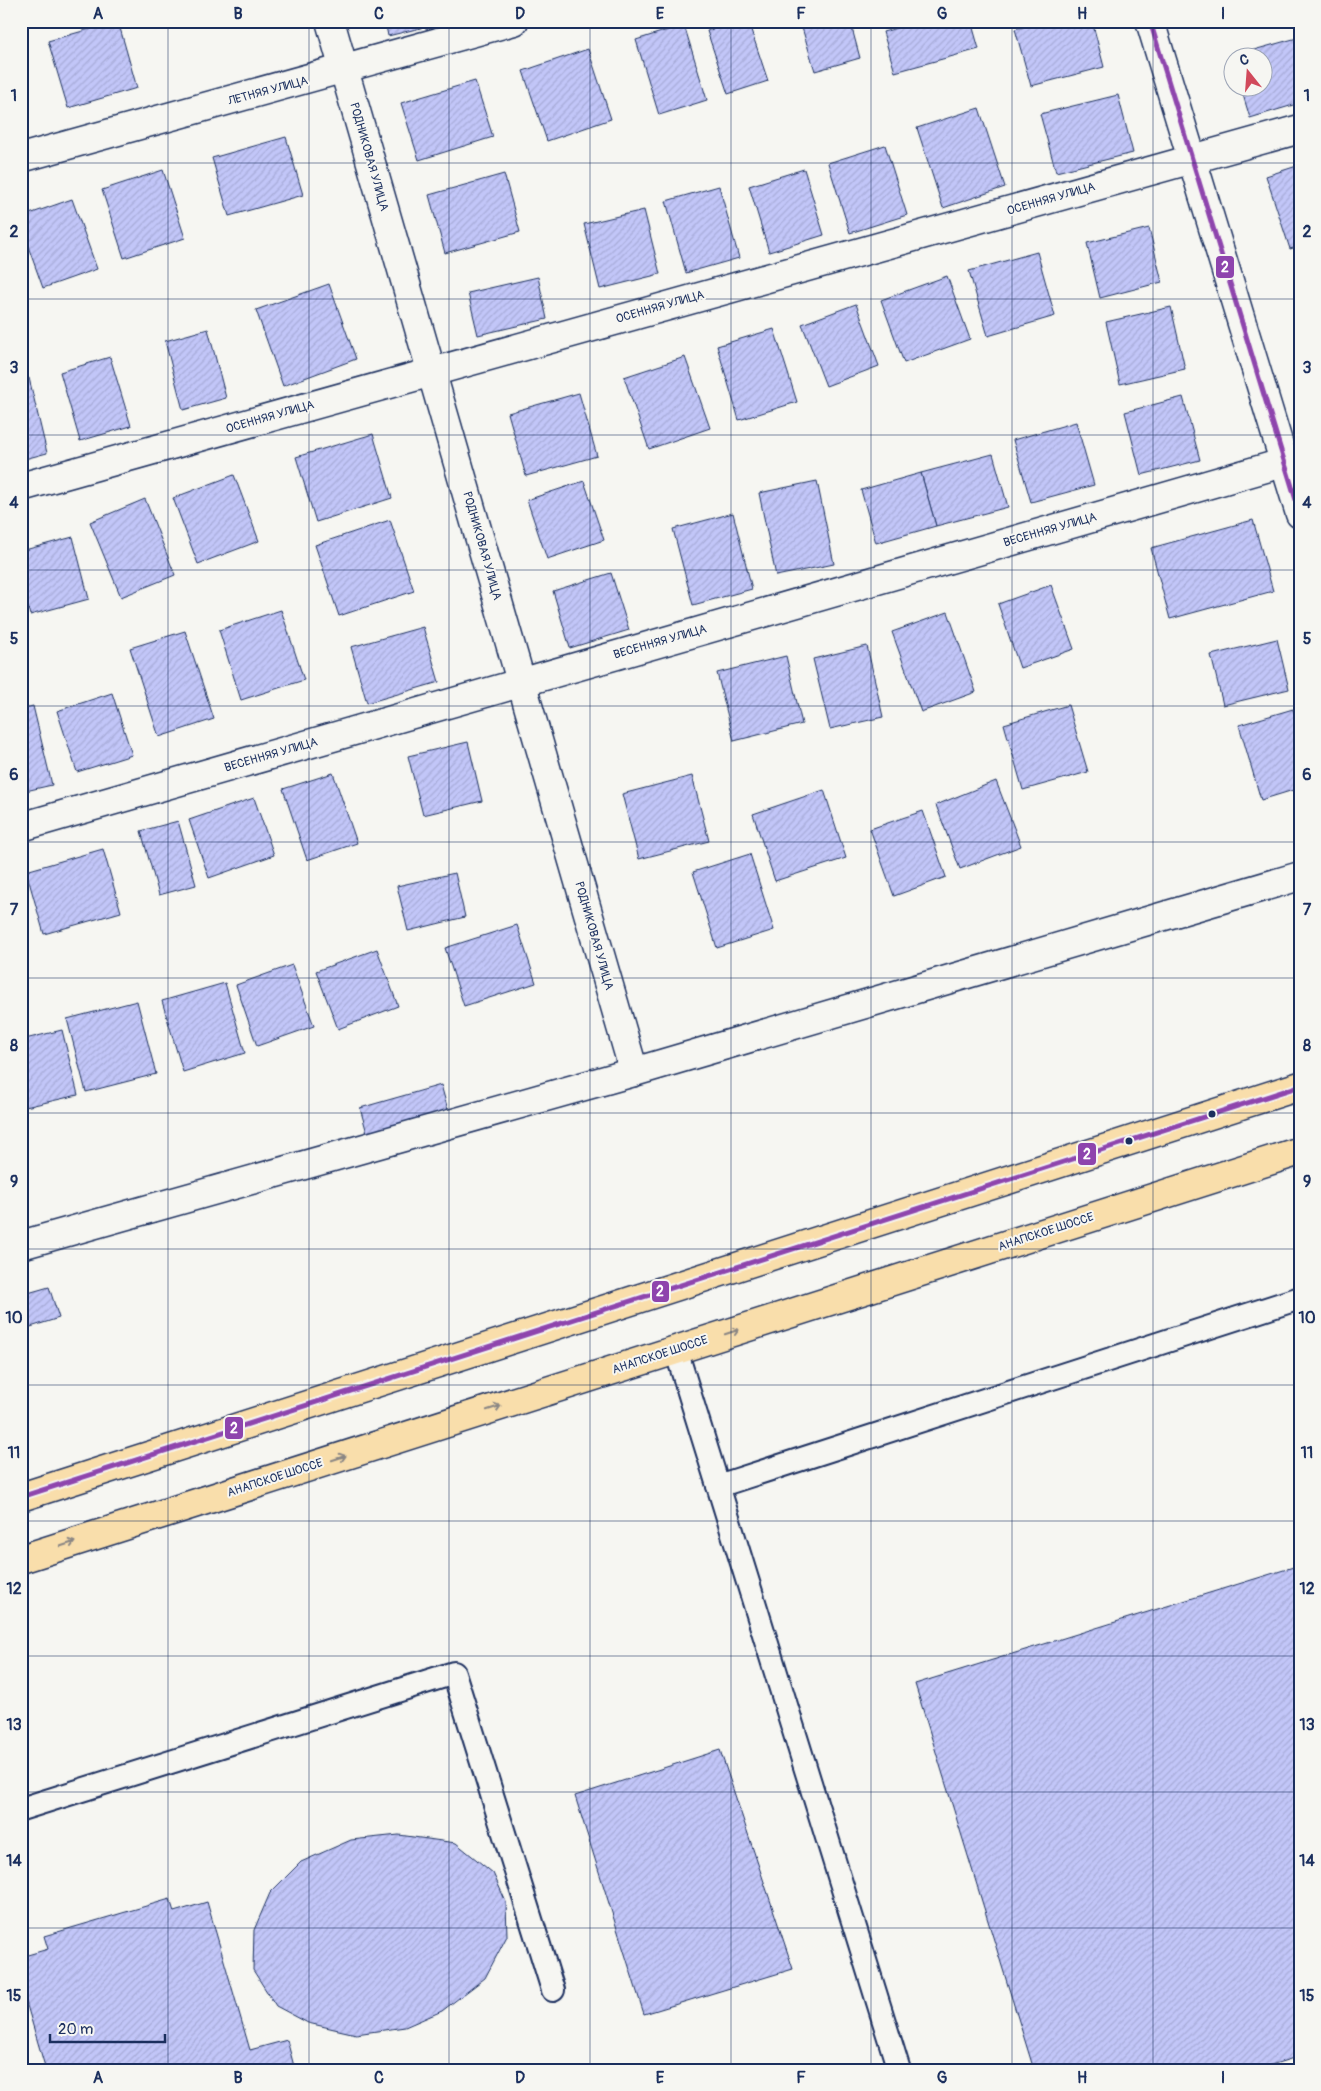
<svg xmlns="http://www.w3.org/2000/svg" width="1321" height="2091" font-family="Pangolin,sans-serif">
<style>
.building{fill:url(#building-hatch);stroke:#1b2f5e}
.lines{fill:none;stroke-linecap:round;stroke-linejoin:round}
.service-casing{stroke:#1b2f5e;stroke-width:26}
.minor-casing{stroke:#1b2f5e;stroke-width:31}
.primary-casing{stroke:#1b2f5e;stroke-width:31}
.service{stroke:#f6f6f2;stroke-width:22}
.minor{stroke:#f6f6f2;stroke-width:28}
.primary{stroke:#f9deab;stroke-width:28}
.bus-1-casing{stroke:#f6f6f2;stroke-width:9}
.bus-1{stroke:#8e44ad;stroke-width:5}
.oneway{stroke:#8a8684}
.grid{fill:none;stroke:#1b2f5e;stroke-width:1;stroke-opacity:0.55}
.bus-dot{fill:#1b2f5e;stroke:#f6f6f2;stroke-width:2}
.labels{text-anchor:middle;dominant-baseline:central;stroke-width:4;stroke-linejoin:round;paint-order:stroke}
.street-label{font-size:12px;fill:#1b2f5e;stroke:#f6f6f2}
.line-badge{stroke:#f6f6f2;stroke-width:2}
.badge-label{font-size:14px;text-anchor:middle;font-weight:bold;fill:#fff}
.neatline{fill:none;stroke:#1b2f5e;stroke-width:2}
.grid-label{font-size:16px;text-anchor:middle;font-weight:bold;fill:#1b2f5e}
</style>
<defs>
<pattern id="building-hatch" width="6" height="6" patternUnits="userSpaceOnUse" patternTransform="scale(1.25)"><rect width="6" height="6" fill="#c2c6f8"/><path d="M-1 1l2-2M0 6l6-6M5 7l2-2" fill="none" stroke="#a6aad7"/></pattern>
</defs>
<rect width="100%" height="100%" fill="#f6f6f2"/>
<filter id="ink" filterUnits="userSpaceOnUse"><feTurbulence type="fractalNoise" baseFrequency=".02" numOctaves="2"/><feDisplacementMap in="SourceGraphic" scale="10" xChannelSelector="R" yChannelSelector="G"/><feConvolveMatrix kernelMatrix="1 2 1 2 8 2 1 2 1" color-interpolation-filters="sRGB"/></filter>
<g filter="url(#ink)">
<g class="building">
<path d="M118 21 137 88 68 108 48 41Z"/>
<path d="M385 21H449L388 36Z"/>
<path d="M735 21H748L768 81 728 94 707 31Z"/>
<path d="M800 21H850L860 58 815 71Z"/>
<path d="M920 21H971L979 49 895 72 883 32Z"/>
<path d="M1046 21H1092L1104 67 1031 86 1015 29Z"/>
<path d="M684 25 707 100 659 115 636 40Z"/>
<path d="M1297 38 1300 49V103L1250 118 1241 88H1264V58H1234V60L1232 56Z"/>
<path d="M588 49 611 119 547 141 523 71Z"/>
<path d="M475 81 493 137 419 160 401 103Z"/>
<path d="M1118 95 1133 153 1056 172 1040 114Z"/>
<path d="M979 108 1005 187 943 208 917 128Z"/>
<path d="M286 137 303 195 229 216 212 158Z"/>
<path d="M885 145 907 215 850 233 828 163Z"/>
<path d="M1300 165V246L1290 249 1266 176Z"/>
<path d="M804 169 824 235 769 252 749 186Z"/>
<path d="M163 170 185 238 124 258 102 190Z"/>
<path d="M504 174 520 232 445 253 429 195Z"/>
<path d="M719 186 739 258 686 273 666 201Z"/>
<path d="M72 199 97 269 43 288 21 227V217Z"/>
<path d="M644 210 660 274 600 289 584 224Z"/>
<path d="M1149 228 1162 282 1100 298 1087 243Z"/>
<path d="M1037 252 1055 316 988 336 969 271Z"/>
<path d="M947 276 970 339 904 363 881 300Z"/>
<path d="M538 277 547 319 478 335 468 293Z"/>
<path d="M329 284 356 359 283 386 256 310Z"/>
<path d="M856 304 879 366 826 386 802 324Z"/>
<path d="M1171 307 1185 369 1120 384 1106 322Z"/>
<path d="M208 329 226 398 183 410 165 341Z"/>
<path d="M774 329 797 402 739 420 717 346Z"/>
<path d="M110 357 131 426 80 441 60 372Z"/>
<path d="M685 357 710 428 649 449 624 377Z"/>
<path d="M29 378 47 453 21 460V380Z"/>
<path d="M579 393 597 456 526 476 508 413Z"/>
<path d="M1183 397 1200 460 1141 475 1125 412Z"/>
<path d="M1076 422 1094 485 1031 502 1013 440Z"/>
<path d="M373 434 392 498 316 522 296 457Z"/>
<path d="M993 454 1008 507 936 526 921 473Z"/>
<path d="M921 473 936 526 876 543 861 490Z"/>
<path d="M234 475 259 541 198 564 173 498Z"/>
<path d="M584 481 604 540 547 559 527 500Z"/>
<path d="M817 481 834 564 776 576 759 493Z"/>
<path d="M145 499 175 575 121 597 90 522Z"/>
<path d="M733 513 752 589 693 605 673 529Z"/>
<path d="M390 520 414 591 339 616 315 545Z"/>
<path d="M1253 520 1273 591 1170 619 1151 548Z"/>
<path d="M73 537 89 599 30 615 21 583V551Z"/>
<path d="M611 573 629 630 570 648 553 591Z"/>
<path d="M1051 585 1074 649 1020 668 998 604Z"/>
<path d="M281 610 304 680 241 700 219 630Z"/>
<path d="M948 612 976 692 921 712 892 632Z"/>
<path d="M423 627 439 682 367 703 351 647Z"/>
<path d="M185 631 214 719 159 737 130 648Z"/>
<path d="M1277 639 1289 689 1223 705 1211 655Z"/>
<path d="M867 646 883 717 830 729 813 659Z"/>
<path d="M786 656 802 724 734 741 717 673Z"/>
<path d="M112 693 132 755 77 772 57 711Z"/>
<path d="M1068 705 1088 772 1023 790 1004 724Z"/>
<path d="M33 706 52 785 21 792V709Z"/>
<path d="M1293 709 1300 733V788L1261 800 1239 725Z"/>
<path d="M468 742 482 801 423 815 408 756Z"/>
<path d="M333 773 357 843 307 860 283 789Z"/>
<path d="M692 776 709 841 639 859 622 794Z"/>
<path d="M996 781 1021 846 960 869 936 805Z"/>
<path d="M824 790 846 858 775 881 753 814Z"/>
<path d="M254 798 274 855 209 878 189 820Z"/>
<path d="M923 811 946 877 894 896 870 829Z"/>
<path d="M178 821 196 885 159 895 141 831Z"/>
<path d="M103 849 121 912 44 934 26 871Z"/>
<path d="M750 854 774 930 717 948 693 872Z"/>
<path d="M455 873 465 917 408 931 397 886Z"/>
<path d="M517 925 536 983 464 1006 445 948Z"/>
<path d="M377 949 398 1006 338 1029 316 971Z"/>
<path d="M292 965 314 1026 257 1046 236 985Z"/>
<path d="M225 983 245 1053 183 1072 162 1001Z"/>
<path d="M137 1001 156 1074 86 1092 67 1019Z"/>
<path d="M62 1030 78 1095 21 1108V1040Z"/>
<path d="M441 1085 448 1110 367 1133 360 1108Z"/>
<path d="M49 1287 59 1318 21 1330V1295Z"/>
<path d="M1300 1565V2056L1255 2070H1199L1198 2068 1192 2070H1034L915 1684Z"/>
<path d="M720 1750 793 1969 644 2014 575 1796Z"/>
<path d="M399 1835 456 1843 493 1873 506 1902 507 1936 485 1978 442 2011 405 2027 356 2034 308 2023 276 2006 253 1970 254 1930 270 1893 301 1862 351 1840Z"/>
<path d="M170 1899 174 1912 207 1902 250 2050 287 2040 295 2070H46L21 1985V1957L48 1949 44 1936Z"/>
</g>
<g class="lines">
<g class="service-casing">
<g id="service">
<path d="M676 1350 899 2070"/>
<path d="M718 1486 1300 1298"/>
<path d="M21 1809 454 1673 553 1990"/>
</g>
</g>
<g class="minor-casing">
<g id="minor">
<path d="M330 21 634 1072"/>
<path d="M1150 21 1300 514"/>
<path d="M21 158 514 21"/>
<path d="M21 487 1300 129"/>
<path d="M21 827 1300 458"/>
<path d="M21 1245 634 1072 1300 876"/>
</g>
</g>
<g class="primary-casing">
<g id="primary">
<path d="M21 1497 1300 1086"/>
<path d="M21 1559 1300 1151"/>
</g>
</g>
<use href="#service" class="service"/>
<use href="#minor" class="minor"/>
<use href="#primary" class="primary"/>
<g class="bus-1-casing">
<g id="bus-1">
<path d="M1150 21 1300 513"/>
<path d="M21 1497 1300 1086"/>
</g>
</g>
<use href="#bus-1" class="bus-1"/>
</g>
<defs><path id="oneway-shaft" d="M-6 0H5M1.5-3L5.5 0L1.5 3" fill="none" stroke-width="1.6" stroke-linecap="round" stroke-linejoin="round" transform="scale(1.25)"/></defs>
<g class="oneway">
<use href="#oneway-shaft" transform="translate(732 1332) rotate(-18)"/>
<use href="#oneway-shaft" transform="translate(494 1408) rotate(-18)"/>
<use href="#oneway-shaft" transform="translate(339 1458) rotate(-18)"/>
<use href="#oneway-shaft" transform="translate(68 1544) rotate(-18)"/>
</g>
</g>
<path class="grid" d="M168 21V2070M309 21V2070M449 21V2070M590 21V2070M731 21V2070M871 21V2070M1012 21V2070M1153 21V2070M21 163H1300M21 299H1300M21 435H1300M21 570H1300M21 706H1300M21 842H1300M21 978H1300M21 1113H1300M21 1249H1300M21 1385H1300M21 1521H1300M21 1656H1300M21 1792H1300M21 1928H1300"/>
<g class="bus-dot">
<circle cx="1212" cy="1114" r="4.5"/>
<circle cx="1129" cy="1141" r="4.5"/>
</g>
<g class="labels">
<g class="street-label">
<text transform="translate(268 91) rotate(-15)">ЛЕТНЯЯ УЛИЦА</text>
<text transform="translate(369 157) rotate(74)">РОДНИКОВАЯ УЛИЦА</text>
<text transform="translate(1051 199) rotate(-16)">ОСЕННЯЯ УЛИЦА</text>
<text transform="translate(660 307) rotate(-16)">ОСЕННЯЯ УЛИЦА</text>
<text transform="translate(270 417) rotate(-16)">ОСЕННЯЯ УЛИЦА</text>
<text transform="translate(1050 530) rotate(-16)">ВЕСЕННЯЯ УЛИЦА</text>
<text transform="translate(482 546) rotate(74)">РОДНИКОВАЯ УЛИЦА</text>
<text transform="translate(660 642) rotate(-16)">ВЕСЕННЯЯ УЛИЦА</text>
<text transform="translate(271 755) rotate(-16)">ВЕСЕННЯЯ УЛИЦА</text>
<text transform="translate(594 936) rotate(74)">РОДНИКОВАЯ УЛИЦА</text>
<text transform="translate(1046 1232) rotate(-18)">АНАПСКОЕ ШОССЕ</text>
<text transform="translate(660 1355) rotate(-18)">АНАПСКОЕ ШОССЕ</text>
<text transform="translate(275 1478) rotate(-18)">АНАПСКОЕ ШОССЕ</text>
</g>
</g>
<g class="line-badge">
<rect x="1215" y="255" width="20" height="24" rx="5" fill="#8e44ad"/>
<rect x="1077" y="1142" width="20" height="24" rx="5" fill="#8e44ad"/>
<rect x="651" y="1280" width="19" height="23" rx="5" fill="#8e44ad"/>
<rect x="224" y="1416" width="20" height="24" rx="5" fill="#8e44ad"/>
</g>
<g class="badge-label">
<text x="1225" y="272">2</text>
<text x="1087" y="1159">2</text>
<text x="660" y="1296">2</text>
<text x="234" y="1433">2</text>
</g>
<rect width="1321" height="2091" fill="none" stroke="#f6f6f2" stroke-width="55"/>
<g transform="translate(1248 72) rotate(343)"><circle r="24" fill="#f6f6f2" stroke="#9ea6b7"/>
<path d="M0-4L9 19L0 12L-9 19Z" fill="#d1495b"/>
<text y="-8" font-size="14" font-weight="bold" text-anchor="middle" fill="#1b2f5e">С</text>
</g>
<path d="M50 2034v8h115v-8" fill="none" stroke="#1b2f5e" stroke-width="2.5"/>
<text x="58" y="2034" font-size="15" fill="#1b2f5e" stroke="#f6f6f2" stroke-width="4" paint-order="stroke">20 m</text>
<rect x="28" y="28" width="1266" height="2036" class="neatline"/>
<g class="grid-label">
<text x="98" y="19">A</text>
<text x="238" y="19">B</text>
<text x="379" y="19">C</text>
<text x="520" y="19">D</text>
<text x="660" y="19">E</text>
<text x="801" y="19">F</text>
<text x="942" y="19">G</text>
<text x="1082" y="19">H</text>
<text x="1223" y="19">I</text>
<text x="14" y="101">1</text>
<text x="1307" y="101">1</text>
<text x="14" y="237">2</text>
<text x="1307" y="237">2</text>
<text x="14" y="373">3</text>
<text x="1307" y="373">3</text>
<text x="14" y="508">4</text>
<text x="1307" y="508">4</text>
<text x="14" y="644">5</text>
<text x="1307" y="644">5</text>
<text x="14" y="780">6</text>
<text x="1307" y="780">6</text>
<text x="14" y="915">7</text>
<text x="1307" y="915">7</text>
<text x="14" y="1051">8</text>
<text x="1307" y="1051">8</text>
<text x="14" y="1187">9</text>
<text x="1307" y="1187">9</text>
<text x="14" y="1323">10</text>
<text x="1307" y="1323">10</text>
<text x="14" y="1458">11</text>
<text x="1307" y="1458">11</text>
<text x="14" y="1594">12</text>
<text x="1307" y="1594">12</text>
<text x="14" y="1730">13</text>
<text x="1307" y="1730">13</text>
<text x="14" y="1866">14</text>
<text x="1307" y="1866">14</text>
<text x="14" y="2001">15</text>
<text x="1307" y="2001">15</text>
<text x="98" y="2083">A</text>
<text x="238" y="2083">B</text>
<text x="379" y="2083">C</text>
<text x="520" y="2083">D</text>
<text x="660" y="2083">E</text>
<text x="801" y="2083">F</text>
<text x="942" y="2083">G</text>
<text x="1082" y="2083">H</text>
<text x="1223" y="2083">I</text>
</g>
</svg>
